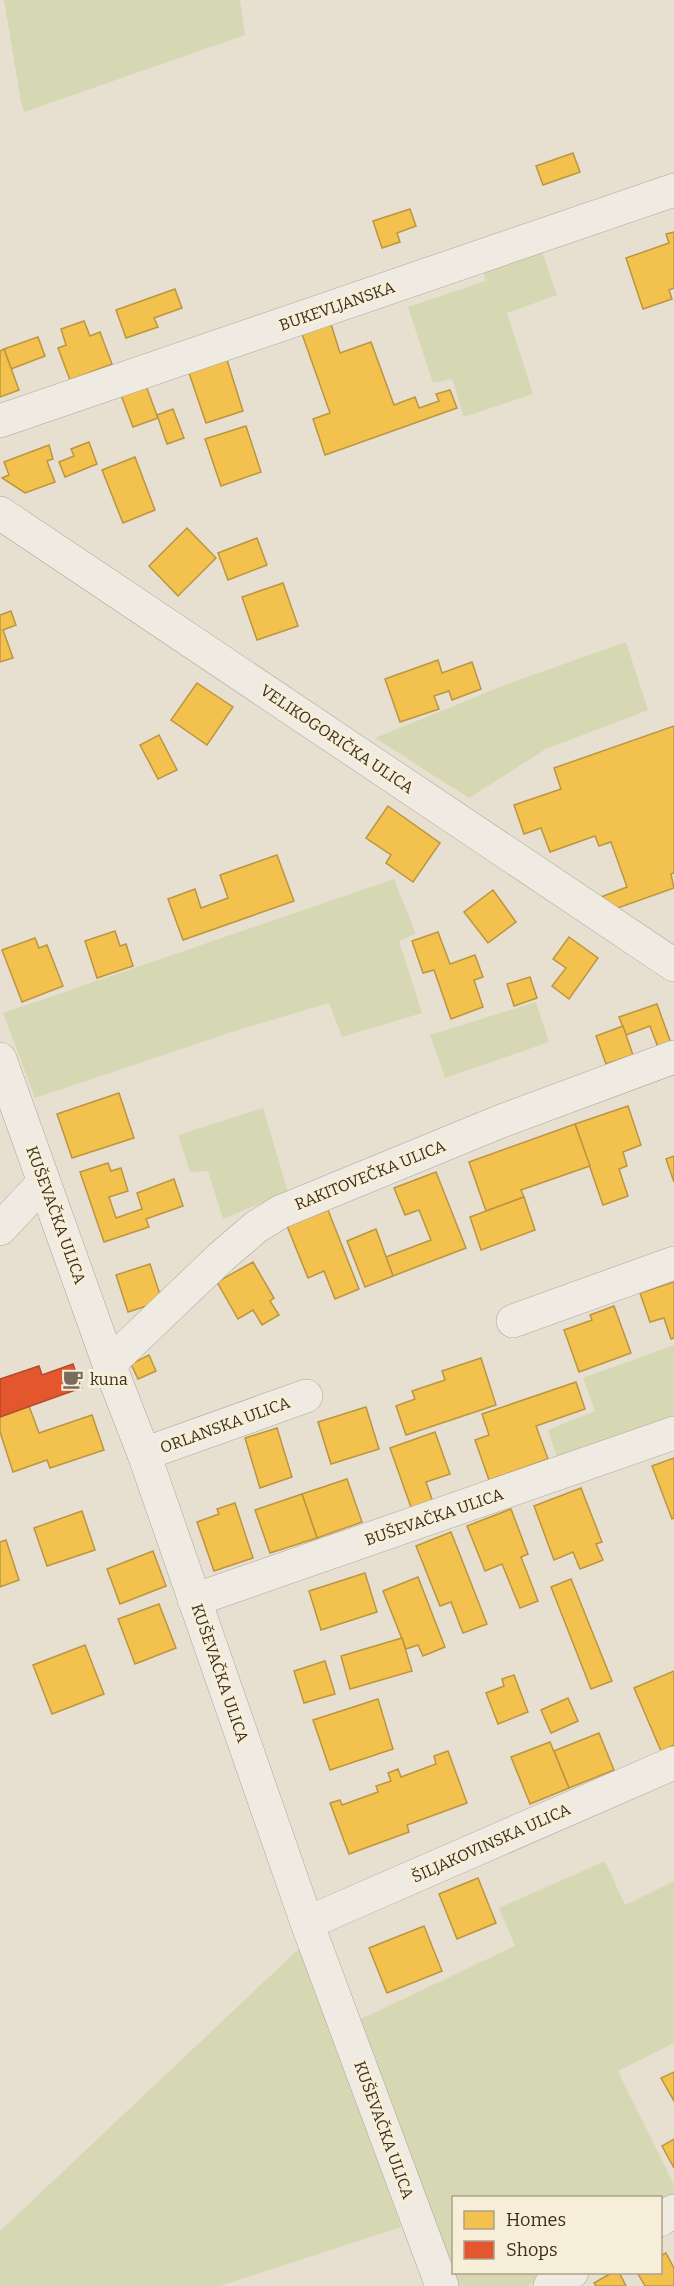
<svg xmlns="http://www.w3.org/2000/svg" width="674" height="2286" font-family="Bitter,serif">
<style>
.green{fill:#d6d7b3}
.homes{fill:#f2c14e;stroke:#bc9540;stroke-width:1.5}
.shops{fill:#e4572e;stroke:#b24b2a;stroke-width:1.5}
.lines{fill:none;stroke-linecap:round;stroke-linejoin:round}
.minor-casing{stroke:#ada599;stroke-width:34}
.minor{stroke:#efebe3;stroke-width:33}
.labels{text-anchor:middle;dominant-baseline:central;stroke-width:6;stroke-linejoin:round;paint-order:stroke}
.street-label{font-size:16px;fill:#3d2e20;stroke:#f7eed8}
.poi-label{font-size:16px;fill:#3d2e20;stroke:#f7eed8;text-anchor:start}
</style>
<rect width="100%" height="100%" fill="#e7e0d1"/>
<g class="green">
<path d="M4 0H240L245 35 24 112 21 102Z"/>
<path d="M540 246 557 295 507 313 533 394 464 417 452 379 433 383 408 307 486 281 481 265Z"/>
<path d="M626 642 648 710 546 749 469 798 375 738 510 683Z"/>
<path d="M394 879 416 934 399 941 422 1013 342 1037 329 1003 238 1030 35 1098 3 1013Z"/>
<path d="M536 1002 549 1042 445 1078 430 1035Z"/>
<path d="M263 1108 288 1192 223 1219 208 1171 190 1172 178 1135Z"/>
<path d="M674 1345V1415L557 1457 548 1430 595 1411 583 1378Z"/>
<path d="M605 1861 625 1905 674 1881V2043L618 2071 674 2185V2199L661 2207 660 2198H454V2272L551 2273 528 2286H454L359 2020 515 1946 499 1908Z"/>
<path d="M303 1945 401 2227 220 2286H0V2231Z"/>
</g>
<g class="homes">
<path d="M573 153 580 172 543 185 536 166Z"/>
<path d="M410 209 416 226 397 233 400 242 382 248 373 221Z"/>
<path d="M674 232V288L669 290 672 299 643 309 626 258 669 243 666 234Z"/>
<path d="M175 289 182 308 154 318 158 327 126 338 116 310Z"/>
<path d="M84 321 90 336 100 332 112 364 70 380 58 348 66 345 61 329Z"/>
<path d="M331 324 340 353 371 342 394 405 415 397 419 408 439 401 436 394 450 390 457 408 325 455 313 419 330 413 302 334Z"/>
<path d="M38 337 45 356 11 369 4 349Z"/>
<path d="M4 349 19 390 0 397V351Z"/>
<path d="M227 360 243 411 206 423 189 373Z"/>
<path d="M146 386 158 418 133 427 121 395Z"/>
<path d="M173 409 184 438 167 444 157 415Z"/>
<path d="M246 426 261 472 221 486 205 439Z"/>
<path d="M89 442 97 464 65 477 59 462 74 456 71 449Z"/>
<path d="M49 445 53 459 47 461 55 482 25 493 2 478 9 475 4 462Z"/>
<path d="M135 457 155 510 123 523 102 470Z"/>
<path d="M187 528 216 558 178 596 149 566Z"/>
<path d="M257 538 267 565 228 580 218 553Z"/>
<path d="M283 583 298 626 257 640 242 597Z"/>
<path d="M11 611 16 625 3 630 13 658 0 662V615Z"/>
<path d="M438 660 442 673 472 662 481 689 452 700 449 691 434 696 439 709 400 722 385 679Z"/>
<path d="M197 683 233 707 207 745 171 720Z"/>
<path d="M674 726V873L671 874 674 888 615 909 601 897 627 887 611 842 599 846 595 836 550 852 541 828 524 834 514 805 561 789 554 768Z"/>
<path d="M159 735 177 770 158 779 140 745Z"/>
<path d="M388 806 440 843 413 882 386 863 391 855 366 838Z"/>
<path d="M277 855 294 901 183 940 168 899 195 889 201 908 228 898 220 875Z"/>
<path d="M493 890 516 922 488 943 464 912Z"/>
<path d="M115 931 120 946 126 944 133 966 97 978 85 941Z"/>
<path d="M438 932 450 964 475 955 483 977 474 980 483 1007 451 1019 434 970 423 973 412 941Z"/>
<path d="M569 937 598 958 569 999 552 986 566 968 553 959Z"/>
<path d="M35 938 39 948 47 945 63 986 22 1002 2 950Z"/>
<path d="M530 977 537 998 514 1006 507 984Z"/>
<path d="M657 1004 672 1046 659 1050 650 1026 626 1035 619 1017Z"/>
<path d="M623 1026 633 1055 606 1064 596 1036Z"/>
<path d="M119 1093 134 1138 72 1158 57 1114Z"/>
<path d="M628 1106 641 1145 623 1152 627 1166 619 1169 628 1196 603 1205 575 1124Z"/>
<path d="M575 1124 590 1166 521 1190 524 1197 486 1211 469 1162Z"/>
<path d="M674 1156V1182L666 1159Z"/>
<path d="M108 1163 111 1171 121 1168 128 1191 109 1197 116 1218 142 1209 137 1193 174 1179 183 1206 146 1219 149 1227 104 1242 80 1172Z"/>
<path d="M436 1172 466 1248 393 1276 386 1257 431 1240 419 1210 405 1215 394 1188Z"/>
<path d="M524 1197 535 1230 481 1250 470 1217Z"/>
<path d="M328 1210 359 1289 335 1299 324 1271 308 1278 287 1226Z"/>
<path d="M376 1229 393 1276 365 1287 347 1241Z"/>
<path d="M253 1262 274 1298 270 1301 279 1315 262 1325 253 1310 238 1319 217 1282Z"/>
<path d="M150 1264 162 1301 128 1312 116 1275Z"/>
<path d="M674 1282V1338L671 1339 664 1318 650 1322 640 1293Z"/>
<path d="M614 1306 631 1353 579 1372 564 1330 592 1320 590 1315Z"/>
<path d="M149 1355 156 1371 138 1379 131 1364Z"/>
<path d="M481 1358 496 1405 406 1435 396 1406 415 1399 412 1391 445 1380 442 1371Z"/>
<path d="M576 1382 585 1409 536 1426 548 1459 489 1480 475 1440 489 1435 482 1414Z"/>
<path d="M29 1406 39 1433 92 1415 104 1450 50 1468 47 1460 13 1472 0 1432V1417Z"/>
<path d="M366 1407 379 1449 331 1464 318 1422Z"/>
<path d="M277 1428 292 1477 260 1488 245 1438Z"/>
<path d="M435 1432 450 1474 426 1482 434 1505 413 1513 390 1448Z"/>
<path d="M674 1458V1518L672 1519 652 1466Z"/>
<path d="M347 1479 362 1522 317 1538 302 1494Z"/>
<path d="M581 1488 602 1542 596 1544 603 1560 580 1569 573 1552 554 1560 534 1506Z"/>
<path d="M302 1494 317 1538 270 1553 255 1510Z"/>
<path d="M235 1503 253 1558 214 1571 197 1522 219 1514 217 1509Z"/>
<path d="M511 1509 528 1554 521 1557 538 1601 520 1608 502 1564 485 1571 467 1526Z"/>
<path d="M82 1511 95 1550 47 1566 34 1528Z"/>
<path d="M451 1532 487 1624 463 1633 451 1602 440 1606 416 1546Z"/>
<path d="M6 1540 19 1580 0 1587V1542Z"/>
<path d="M153 1551 166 1586 120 1604 107 1569Z"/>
<path d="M365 1573 377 1612 321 1630 309 1591Z"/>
<path d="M418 1577 445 1647 423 1656 418 1645 406 1649 383 1591Z"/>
<path d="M571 1579 612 1681 591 1689 551 1587Z"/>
<path d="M159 1604 176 1648 135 1664 118 1619Z"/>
<path d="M402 1638 412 1671 350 1689 341 1656Z"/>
<path d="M85 1645 104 1694 52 1714 33 1665Z"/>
<path d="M325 1661 335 1694 304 1703 294 1671Z"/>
<path d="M674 1671V1745L661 1751 634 1688Z"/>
<path d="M514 1675 528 1712 498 1724 486 1693 504 1686 502 1679Z"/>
<path d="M568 1698 578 1721 551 1733 541 1710Z"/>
<path d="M378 1699 393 1749 330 1770 313 1720Z"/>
<path d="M599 1733 614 1770 569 1788 554 1751Z"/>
<path d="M550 1742 569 1788 530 1804 511 1757Z"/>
<path d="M448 1751 467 1803 407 1825 409 1832 349 1854 330 1803 340 1800 342 1805 378 1792 376 1786 391 1781 388 1773 398 1769 401 1777 436 1764 434 1756Z"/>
<path d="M478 1878 496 1923 457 1939 439 1894Z"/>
<path d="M424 1926 442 1971 387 1993 369 1948Z"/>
<path d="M674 2072V2101L661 2078Z"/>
<path d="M674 2139V2168L662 2146Z"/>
<path d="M666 2253 674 2268V2286H645L637 2272H660V2256Z"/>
<path d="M613 2272H619L626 2286H596L594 2283Z"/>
</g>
<path class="shops" d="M73 1364 81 1388 0 1417V1379L39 1366 42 1375Z"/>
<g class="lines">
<g class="minor-casing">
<g id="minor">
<path d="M0 421 674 190"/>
<path d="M0 513 674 965"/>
<path d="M0 1059 109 1364 144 1454 307 1923 442 2286"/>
<path d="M0 1229 44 1182"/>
<path d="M513 1321 674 1263"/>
<path d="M109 1364 221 1257 256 1227 280 1212 499 1122 674 1057"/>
<path d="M144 1454 306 1396"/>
<path d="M194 1600 674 1433"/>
<path d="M307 1923 674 1763"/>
<path d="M660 2220 674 2211"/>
<path d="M550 2286 572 2272"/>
</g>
</g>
<use href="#minor" class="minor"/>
</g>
<defs>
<g id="cafe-bare" transform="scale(1.62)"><path d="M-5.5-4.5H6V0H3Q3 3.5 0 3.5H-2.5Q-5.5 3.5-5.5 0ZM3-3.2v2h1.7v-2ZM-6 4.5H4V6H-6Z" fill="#786c5e" stroke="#f7eed8" stroke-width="2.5" paint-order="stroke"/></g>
</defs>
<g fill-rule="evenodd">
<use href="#cafe-bare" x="73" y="1379"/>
</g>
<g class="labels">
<g class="street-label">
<text transform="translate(337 306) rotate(-19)">BUKEVLJANSKA</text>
<text transform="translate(337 739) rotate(34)">VELIKOGORIČKA ULICA</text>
<text transform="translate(370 1175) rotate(-22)">RAKITOVEČKA ULICA</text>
<text transform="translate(56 1215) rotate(70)">KUŠEVAČKA ULICA</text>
<text transform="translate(225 1425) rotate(-20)">ORLANSKA ULICA</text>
<text transform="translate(434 1517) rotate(-19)">BUŠEVAČKA ULICA</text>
<text transform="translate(220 1673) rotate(71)">KUŠEVAČKA ULICA</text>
<text transform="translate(491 1843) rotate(-24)">ŠILJAKOVINSKA ULICA</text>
<text transform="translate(384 2130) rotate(70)">KUŠEVAČKA ULICA</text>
</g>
<g class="poi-label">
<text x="90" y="1379">kuna</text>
</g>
</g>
<rect x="452" y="2196" width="210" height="78" fill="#f7eed8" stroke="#ada18e" stroke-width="1.5"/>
<rect x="464" y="2211" width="30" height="18" fill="#f2c14e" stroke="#ada18e" stroke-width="1.5"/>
<text x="506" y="2226" font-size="18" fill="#3d2e20">Homes</text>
<rect x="464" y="2241" width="30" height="18" fill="#e4572e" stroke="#ada18e" stroke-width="1.5"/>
<text x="506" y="2256" font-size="18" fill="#3d2e20">Shops</text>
</svg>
